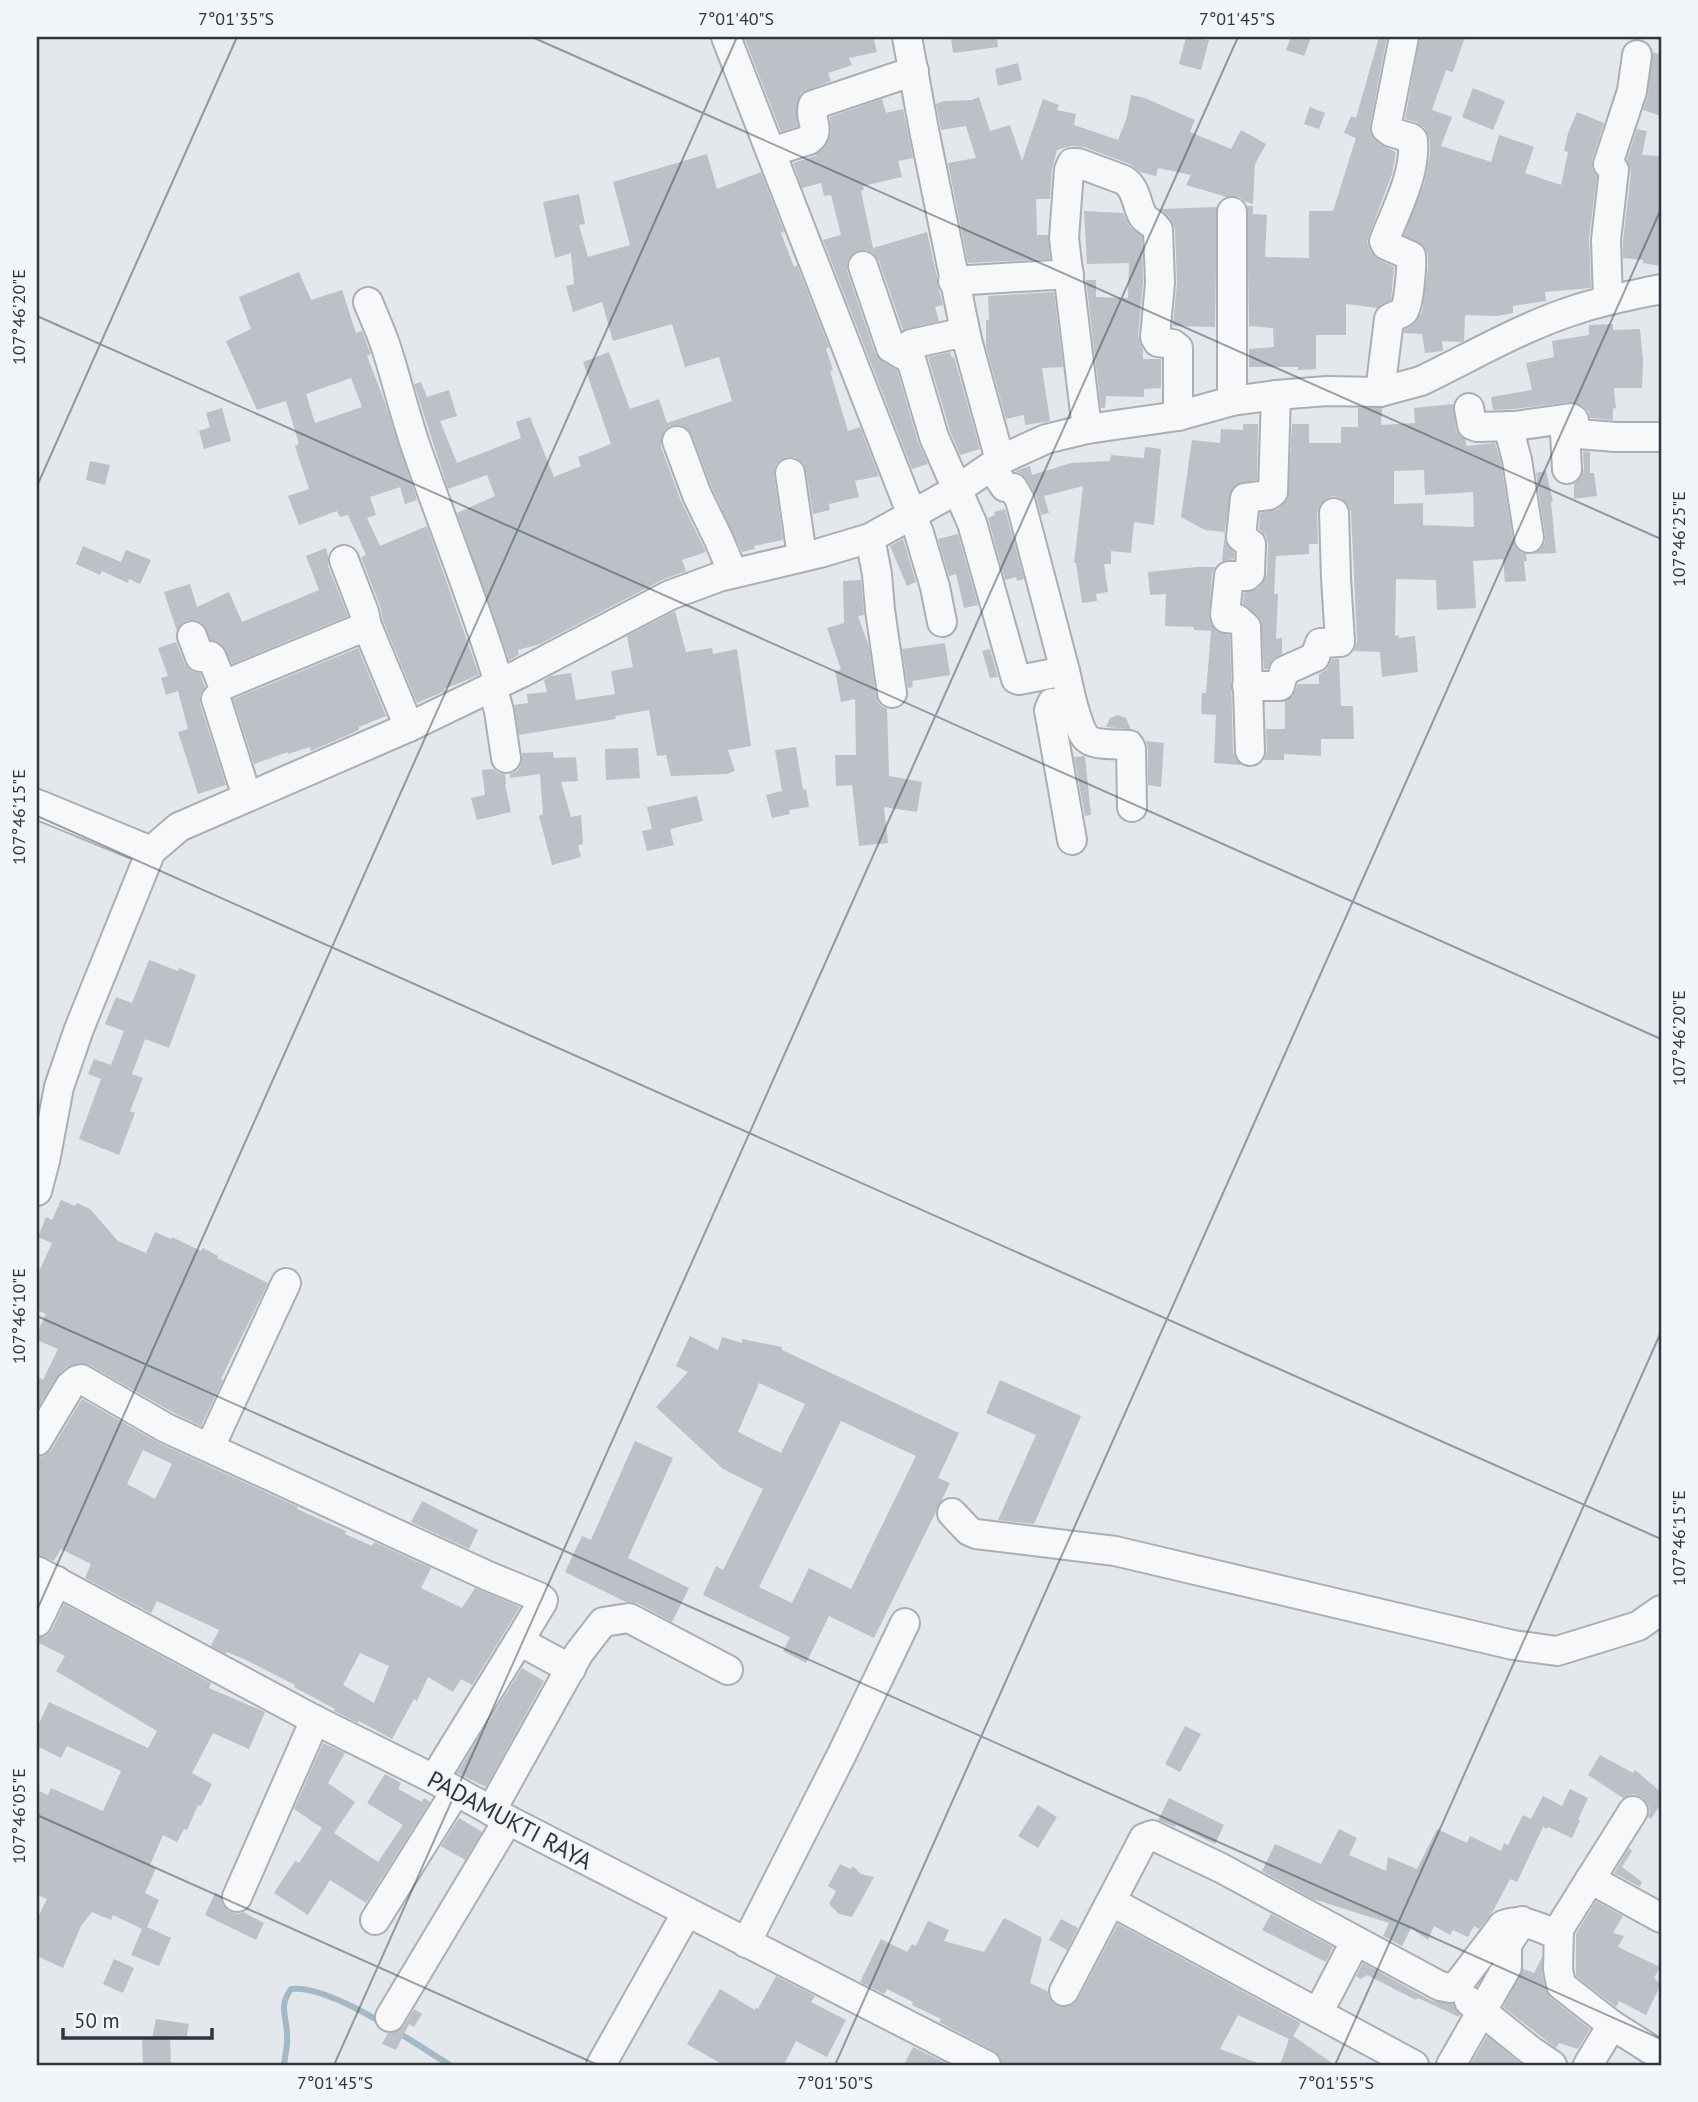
<svg xmlns="http://www.w3.org/2000/svg" width="1698" height="2102" font-family="'PT Sans',sans-serif">
<style>
.lines{fill:none;stroke-linecap:round;stroke-linejoin:round}
.stream{stroke:#a2bac7;stroke-width:6}
.building{fill:#bbc1c7;fill-rule:evenodd}
.minor-casing{stroke:#a9afb5;stroke-width:32}
.minor{stroke:#f6f8f9;stroke-width:28}
.ticks{fill:none;stroke:#2c3742;stroke-width:2;stroke-opacity:0.45}
.labels{text-anchor:middle;dominant-baseline:central;stroke-width:5;stroke-linejoin:round;paint-order:stroke}
.street-label{font-size:24px;fill:#2c3742;stroke:#f3f6f8}
.neatline{fill:none;stroke:#2c3742;stroke-width:2.5}
.ticks-label{font-size:18px;text-anchor:middle;fill:#2c3742}
</style>
<rect width="100%" height="100%" fill="#e4e7eb"/>
<g class="lines">
<path class="stream" d="M284 2065C285 2055 288 2045 287 2035 287 2016 278 2007 291 1989 331 1984 415 2044 450 2065"/>
</g>
<g class="building">
<path d="M744 37H873L877 52 849 58 852 65 828 73 831 81 801 93 796 107 798 126 781 132Z"/>
<path d="M951 37H997L998 47 953 53Z"/>
<path d="M1186 37 1209 40 1201 70 1179 64Z"/>
<path d="M1291 37H1311L1304 56 1286 50Z"/>
<path d="M1379 37H1387L1370 125V133L1381 145 1396 152 1392 174 1369 235 1367 242 1371 252 1379 260 1394 267 1391 300 1377 308 1346 304V335H1316V369L1298 370V367H1249V349L1274 347 1273 328 1249 326 1247 206H1253V214L1267 215 1265 257 1309 258V211H1333L1356 138 1344 133 1351 116 1356 118Z"/>
<path d="M1420 37H1465L1453 72 1446 70 1432 110 1452 117 1441 146 1491 162 1499 135 1534 147 1525 173 1561 185 1568 152 1564 151 1568 133 1577 112 1604 123 1592 160V169L1597 176 1589 238 1591 288 1545 292 1546 301 1513 306V313L1497 316 1465 315 1464 341 1461 342 1442 341 1443 351 1425 353 1422 334 1404 333V330L1415 323 1422 312 1428 268V255L1424 246 1404 235 1424 184 1430 155V140L1425 128 1416 122 1405 119Z"/>
<path d="M1653 52 1661 55V116L1643 110 1648 94Z"/>
<path d="M1018 63 1022 80 998 86 995 69Z"/>
<path d="M1473 88 1505 101 1493 130 1462 117Z"/>
<path d="M1131 95 1145 98 1195 120 1190 132 1231 149 1241 130 1266 144 1255 164 1253 204 1244 201 1240 197H1227L1186 185 1191 175 1158 168 1156 176 1140 172 1130 164 1084 147 1071 146 1057 150 1052 169 1050 199H1036L1037 235H1048L1050 259 968 263 948 163 976 158 966 126 941 130 936 104 944 101 972 100 979 97 990 131 1010 125 1022 161 1043 99 1059 105 1057 110 1076 114 1074 125 1118 140 1127 117Z"/>
<path d="M882 99 886 113 903 109 913 158 898 161 902 177 863 186 864 190 861 191 873 248 927 232 937 277V283L943 305 935 307 939 321 903 330 879 261 873 253 866 250 857 251 851 255 847 262V271L875 353 883 362 897 370 918 442 928 464 912 469 823 240 841 235 831 195 824 196 821 183 802 188 793 163 815 156 825 147 831 133 830 117Z"/>
<path d="M1310 107 1325 113 1319 129 1304 124Z"/>
<path d="M1637 129 1647 131 1642 155 1661 156V266L1643 263V260L1623 258V241L1631 172 1627 160Z"/>
<path d="M707 154 717 189 761 172 784 232 781 233 794 267 797 265 829 347 826 349 833 370 830 371 848 431 860 427 879 476 855 481 859 497 829 504 830 510 813 514 806 471 803 463 795 457H787L780 460 775 466 774 475 783 540 754 546 755 549 742 552 712 488 692 435 687 428 680 425 671 426 665 430 661 438V447L681 501 706 552 682 560 686 571 662 580 540 644 518 650 519 655 509 660 457 513 495 496 487 475 448 489 414 384 421 382 427 397 449 390 457 416 440 421 457 463 521 438 516 422 530 417 554 477 581 466 578 457 611 444 583 362 609 352 630 409 659 399 667 423 732 401 719 357 685 367 672 324 613 341 602 302 573 312 566 286 574 284 571 253 555 258 543 202 579 194 585 224 579 225 588 257 630 245 613 182Z"/>
<path d="M1217 207 1215 327 1173 326 1177 283 1175 229 1170 218 1161 209Z"/>
<path d="M1084 211 1123 213 1130 227 1142 236 1143 283 1138 336 1143 350V359H1161V388L1144 389V397L1106 396 1105 408H1101L1086 280H1096V297L1128 298 1129 263 1087 264Z"/>
<path d="M299 272 311 300 342 290 356 333 362 331 368 347 371 354 367 356 383 397 417 500 405 504 400 487 370 497 376 515 367 518 380 546 427 526 479 675 444 689 445 691 417 703 383 621 380 606 361 557 366 555 348 515 340 517 337 511 299 525 288 496 309 489 295 446 299 444 286 401 257 410 226 341 251 329 239 297ZM351 378 362 407 315 423 306 394Z"/>
<path d="M1054 292 1063 367 1042 368 1050 421 1025 425 1024 415 1006 419 986 347V320H989L988 296Z"/>
<path d="M1613 324V330L1640 329 1643 361 1642 388H1614L1616 408 1613 409V420L1590 418 1589 412 1583 406 1570 402 1514 409 1493 410 1491 397 1532 390 1526 363 1554 357 1552 341 1589 335V325Z"/>
<path d="M950 352 952 358 954 357 980 449 960 455 950 431 928 357Z"/>
<path d="M1453 404 1456 429 1459 435 1466 440V446L1495 443 1501 463 1513 541 1517 549 1522 553 1529 554H1526L1527 561H1524L1526 581 1505 582 1503 559 1473 561 1476 608 1437 610 1436 580 1396 579 1395 636 1399 635V638L1415 636 1418 672 1382 677 1380 652 1354 651 1357 641 1351 512 1348 505 1341 498 1333 496 1326 499 1320 505 1317 513 1318 544H1309V554L1276 556 1274 594H1278L1276 639 1282 638V654L1272 660 1267 669H1264L1261 620 1248 607 1243 604 1244 593 1259 588 1267 574 1268 544 1266 536 1259 529 1260 513 1278 509 1288 499 1292 424H1309V443H1341V427H1358V408H1382L1381 425 1415 423 1414 408ZM1424 470 1425 495 1473 492 1474 527 1423 525V503L1394 504V471Z"/>
<path d="M222 408 231 441 204 449 199 431 210 427 206 413Z"/>
<path d="M1243 424H1258L1257 480 1237 484 1231 490 1224 536 1226 544 1234 552V559L1222 561 1225 532 1205 530 1181 517 1192 440 1220 443 1221 429 1243 430Z"/>
<path d="M1145 447 1161 449 1154 525 1134 522 1131 553 1111 551V564H1104L1108 592 1096 594 1097 601 1082 603 1076 563H1074L1083 486 1044 496 1049 513 1041 515 1036 495 1027 480 1022 474 1015 471 1030 466 1032 475 1071 463 1110 461 1111 455 1144 458Z"/>
<path d="M1583 451 1590 452V473H1594L1597 496 1574 499V484L1581 477 1584 469Z"/>
<path d="M90 461 110 465 105 485 86 480Z"/>
<path d="M1546 471 1553 502H1551L1556 553 1533 554 1540 550 1545 543V535L1536 473Z"/>
<path d="M1005 509 1024 579 1017 581 1016 577 1005 580 988 518 995 515 994 512Z"/>
<path d="M958 534 978 605 964 608 956 574 949 576 938 539Z"/>
<path d="M903 539 916 582 907 586 890 546Z"/>
<path d="M83 546 121 562 126 550 151 560 140 584 129 579 128 583 102 571 100 575 76 564Z"/>
<path d="M326 548 328 556V566L348 616 232 664 224 647 216 641 211 640 202 623 195 620H187L180 625 177 631 164 592 190 584 197 607 229 592 242 622 319 590 306 556Z"/>
<path d="M1197 567H1215L1212 574 1209 618 1216 631 1230 635 1233 752 1236 759 1242 765 1214 763 1216 715 1201 714 1202 693H1206L1211 631 1194 630V627L1165 626 1166 594 1150 595 1148 572Z"/>
<path d="M861 580 864 615 858 616 869 647 876 696 879 704 887 709 889 776 922 782 917 812 884 807 888 843 859 846 852 785 836 786 835 755H856L855 699 841 702 835 671 841 670 827 628 844 623 843 581Z"/>
<path d="M675 611 686 652 712 648 713 654 737 649 751 746 728 750 735 771 727 774 671 776 666 755 657 756 649 710 615 716 616 719 519 735 514 705 528 703 527 694 547 692 544 680 550 676 571 673 576 700 615 694 611 671 633 667 627 636Z"/>
<path d="M176 642 185 664 191 671 200 673 205 687 200 695V704L226 785 198 794 178 732 188 729 178 691 166 695 161 678 168 676 158 648Z"/>
<path d="M945 643 950 675 912 681 913 687 908 688 902 649Z"/>
<path d="M358 648 386 716 359 727V730L311 751 310 747 288 754V752L254 764 233 699Z"/>
<path d="M990 649 998 677 990 678 982 651Z"/>
<path d="M1332 659H1339L1341 706H1353L1354 739H1321V756L1284 754V760H1264L1267 750 1266 729H1285V701L1293 696 1298 684H1319V674L1327 669Z"/>
<path d="M1118 715 1126 718 1131 729 1106 727 1110 718Z"/>
<path d="M1146 741 1164 743 1161 787 1148 785V749Z"/>
<path d="M796 747 803 790 806 789 809 807 789 810 790 814 772 818 766 795 782 791 775 750Z"/>
<path d="M638 748 640 778 606 780 605 749Z"/>
<path d="M553 752 554 758 576 757 578 781 561 782 571 817 581 815 583 844 578 845 581 857 552 865 539 816 543 814 540 774 510 778V774L517 771 521 765 522 753Z"/>
<path d="M1085 756 1091 815 1085 816 1074 757Z"/>
<path d="M493 769 499 773 505 774 506 784H505L511 812 477 820 471 798 485 795 482 770Z"/>
<path d="M697 796 703 821 670 829 674 845 647 851 642 831 652 829 647 807Z"/>
<path d="M149 960 178 971 179 968 196 975 169 1048 145 1039 132 1074 143 1078 130 1111 135 1113 119 1155 79 1139 101 1079 88 1074 94 1059 111 1065 124 1031 105 1024 116 997 132 1003Z"/>
<path d="M61 1200 75 1206 77 1203 90 1209 118 1241 146 1253 155 1232 171 1239 172 1237 201 1251 203 1248 218 1256 217 1258 268 1283 221 1379 223 1380 201 1426 174 1413 89 1365 78 1363 67 1367 59 1374 37 1409V1376L43 1380 58 1349 37 1340V1333L46 1314 37 1310V1276L52 1243 38 1237 46 1217 52 1220Z"/>
<path d="M690 1336 718 1350 722 1337 742 1343V1339L782 1347V1350L959 1433 938 1478 950 1483 874 1638 829 1616 806 1663 783 1651 790 1637 703 1595 716 1566 723 1570 763 1489 723 1469 656 1407 688 1372 676 1366ZM759 1383 805 1404 781 1453 738 1432ZM841 1421 916 1456 851 1589 809 1568 792 1603 759 1587Z"/>
<path d="M1000 1380 1081 1416 1034 1524 998 1520 1036 1435 986 1413Z"/>
<path d="M82 1399 159 1443 298 1507 297 1509 346 1531 345 1534 372 1546 374 1542 431 1568 421 1588 462 1608 475 1588 520 1607 472 1685 461 1679 453 1692 428 1677 417 1701 414 1699 392 1739 359 1721 358 1723 334 1711 335 1709 294 1687 295 1685 246 1660 227 1652 226 1654 211 1646 219 1630 157 1601 151 1613 85 1578 91 1564 61 1549 54 1561 37 1554V1458L44 1456 51 1450ZM143 1450 172 1464 155 1499 127 1484ZM360 1653 389 1666 374 1703 343 1685Z"/>
<path d="M635 1441 673 1458 628 1558 689 1588 672 1622 637 1603 626 1602 565 1572 582 1536 591 1540Z"/>
<path d="M422 1501 478 1530 469 1549 411 1522Z"/>
<path d="M64 1604 211 1683 209 1688 265 1712 249 1749 213 1733 192 1773 212 1784 201 1806 198 1805 187 1830 184 1829 177 1842 163 1835 150 1865 156 1868 145 1893 159 1900 147 1927 171 1938 159 1966 131 1955 142 1929 113 1915 111 1920 92 1912 81 1926 63 1968 37 1956V1919L47 1899 37 1895V1790L48 1795 51 1788 103 1811 121 1771 67 1746 61 1758 37 1746V1728L49 1702 148 1748 157 1731 56 1671 65 1656 37 1642V1638L46 1636 52 1630Z"/>
<path d="M522 1668 544 1681 486 1787 457 1773Z"/>
<path d="M1185 1726 1201 1734 1180 1772 1165 1764Z"/>
<path d="M323 1743 345 1753 328 1783 355 1802 334 1833 378 1862 403 1825 367 1803 385 1774 401 1783 398 1789 422 1802 424 1798 430 1802 366 1903 330 1880 308 1915 274 1893 295 1861 299 1863 322 1828 294 1809Z"/>
<path d="M1600 1755 1633 1773 1635 1770 1661 1792V1803L1651 1819 1648 1817 1650 1811 1648 1804 1642 1797 1633 1794 1623 1798 1588 1775Z"/>
<path d="M1570 1789 1588 1798 1578 1820 1580 1821 1572 1838 1548 1827 1547 1829 1543 1827 1517 1882 1510 1879 1492 1913 1479 1929 1474 1926 1468 1937 1453 1930 1450 1935 1434 1926 1428 1940 1411 1928 1402 1946 1383 1936 1389 1923 1313 1899 1262 1871 1275 1844 1321 1864 1339 1829 1357 1838 1349 1855 1386 1871 1388 1857 1417 1869 1437 1829 1467 1843 1470 1836 1501 1851 1504 1843 1508 1845 1523 1815 1531 1819 1543 1796 1562 1806Z"/>
<path d="M1169 1798 1224 1825 1215 1844 1176 1825 1175 1827 1158 1820Z"/>
<path d="M1038 1805 1057 1817 1038 1848 1018 1836Z"/>
<path d="M459 1818 482 1832 465 1860 441 1846Z"/>
<path d="M1629 1848 1632 1851 1622 1867 1642 1882 1640 1887 1614 1873Z"/>
<path d="M840 1864 851 1869 853 1866 861 1874 874 1877 852 1917 839 1914 829 1904 836 1891 828 1886Z"/>
<path d="M215 1893 221 1896 223 1906 230 1912 238 1914 243 1912 264 1923 256 1940 205 1915Z"/>
<path d="M1596 1901 1623 1916 1613 1933 1624 1936 1618 1947 1660 1967 1654 1978 1661 1984 1646 2015 1619 2001 1616 2007 1576 1976V1934Z"/>
<path d="M1271 1914 1333 1947 1326 1962 1262 1930Z"/>
<path d="M1004 1918 1042 1938 1030 1983 1047 1991 1050 1999 1057 2006 1065 2007 1072 2005 1078 1999 1118 1924 1301 2023 1293 2036 1335 2065H1280L1289 2039 1238 2015 1220 2049 1258 2063V2065H1002L1000 2057 994 2051 939 2022 941 2019 912 2005 913 2002 887 1989 884 1994 860 1982 881 1939 907 1952 912 1944 916 1946 928 1921 949 1930 944 1941 984 1952Z"/>
<path d="M1061 1919 1078 1928 1067 1950 1049 1940Z"/>
<path d="M1542 1957V1972L1545 1988 1550 1997 1590 2029 1578 2049 1559 2043 1556 2048 1503 2007 1523 1969 1534 1973Z"/>
<path d="M114 1959 134 1968 123 1993 103 1984Z"/>
<path d="M1363 1963 1432 2001 1453 2004 1460 2015 1459 2017 1418 1998 1416 2000 1367 1975 1361 1979 1356 1976Z"/>
<path d="M776 1976 815 1996 811 2002 846 2020 827 2057 796 2041 784 2065H723L687 2044 720 1989 755 2010 756 2007 758 2009Z"/>
<path d="M414 2009 422 2014 414 2027 409 2024 396 2050 382 2044 388 2033 397 2032 404 2026Z"/>
<path d="M156 2019 189 2024 186 2040 170 2038 171 2065H143L142 2039H152Z"/>
<path d="M1487 2036 1520 2063 1523 2065H1470Z"/>
<path d="M913 2047 950 2065H904Z"/>
</g>
<g class="lines">
<g class="minor-casing">
<g id="minor">
<path d="M726 37 919 533 935 587 942 622"/>
<path d="M907 37 924 130 967 340"/>
<path d="M771 152 809 140C822 130 808 118 813 105L914 71"/>
<path d="M1232 212V401"/>
<path d="M863 266 891 348 903 355 910 353"/>
<path d="M953 281 1069 274"/>
<path d="M1608 300 1606 240 1614 170 1608 164 1632 91 1637 55"/>
<path d="M368 302C374 317 381 332 386 347 397 381 405 416 417 450 444 528 475 604 499 683"/>
<path d="M1380 392 1389 319C1394 315 1400 315 1404 311 1409 306 1412 264 1411 256L1386 245 1384 241C1396 210 1416 174 1413 140L1411 138 1391 132 1386 128 1404 37"/>
<path d="M1469 408 1472 425 1477 427 1515 426 1571 418 1574 420 1565 433 1616 437H1661"/>
<path d="M1508 426 1517 460 1529 538"/>
<path d="M1087 429 1064 238 1069 170 1072 163H1078L1124 180C1136 188 1136 202 1142 215 1146 222 1154 222 1158 230L1160 283 1155 337 1158 342 1173 344 1178 348V416"/>
<path d="M1565 433 1567 469"/>
<path d="M677 441 697 495 718 538 733 573"/>
<path d="M1000 460 967 340 956 334 911 344 909 346 911 359 934 437 972 523 1016 679 1019 680 1065 671 1072 702 1052 703 1049 710 1072 840"/>
<path d="M991 467 1005 487 1013 488 1020 500 1065 671"/>
<path d="M790 473 802 556"/>
<path d="M870 538 877 574 880 610 892 693"/>
<path d="M344 560 364 612 367 626 409 727"/>
<path d="M192 636 200 657 210 656 212 658 221 681 226 684 367 626"/>
<path d="M492 686 499 711 506 758"/>
<path d="M1247 686H1280L1284 671 1315 657 1320 643 1340 642 1336 578 1334 513"/>
<path d="M216 699 247 797"/>
<path d="M1072 702C1085 747 1084 743 1129 745L1131 749 1132 807"/>
<path d="M1250 751 1246 627 1237 619 1226 618 1225 614 1229 576H1247L1250 573 1251 544 1241 537 1245 498 1269 495 1273 492 1276 395"/>
<path d="M37 804 151 851"/>
<path d="M37 1191 45 1161 59 1087 79 1029 151 851 179 827 409 727 521 673 670 595 719 577 820 553 870 538 958 489 1000 460 1046 439 1087 429 1178 416 1232 401 1276 395 1327 391 1380 392 1421 381C1473 356 1523 326 1578 309 1605 300 1633 295 1661 289"/>
<path d="M37 1441 70 1386 77 1380 81 1379 166 1428 488 1576 539 1597 543 1600 542 1603 519 1641"/>
<path d="M210 1447 286 1283"/>
<path d="M952 1513 969 1531 976 1534 1115 1551 1513 1645 1557 1651 1638 1626 1661 1610"/>
<path d="M37 1571 315 1720 434 1779 508 1820 986 2065"/>
<path d="M37 1622 57 1581"/>
<path d="M434 1779 519 1641 571 1669"/>
<path d="M491 1811 579 1653 603 1622 629 1618 728 1670"/>
<path d="M1590 1879 1661 1918"/>
<path d="M237 1897 315 1720"/>
<path d="M1112 1902 1414 2065"/>
<path d="M375 1920 456 1791"/>
<path d="M746 1943 842 1754 905 1623"/>
<path d="M1064 1991 1144 1838 1152 1835 1221 1868 1440 1986 1451 1988 1459 1983 1503 1925C1523 1917 1539 1928 1558 1935"/>
<path d="M1469 2001 1530 2050 1552 2065"/>
<path d="M1318 2013 1355 1942"/>
<path d="M390 2017 508 1820"/>
<path d="M1612 2025 1561 1985 1558 1969 1559 1929 1633 1811"/>
<path d="M601 2065 687 1912"/>
<path d="M1451 2065 1507 1967V1945L1522 1921"/>
<path d="M1588 2065 1612 2025 1661 2056"/>
</g>
</g>
<use href="#minor" class="minor"/>
</g>
<path class="ticks" d="M532 37 1661 539M1655 37 1661 40M37 316 1661 1039M37 486 237 37M37 816 1661 1539M37 1316 1661 2039M37 1610 737 37M37 1815 598 2065M334 2065 1238 37M835 2065 1661 209M1335 2065 1661 1332"/>
<g class="labels">
<g class="street-label">
<text transform="translate(510 1820) rotate(28)">PADAMUKTI RAYA</text>
</g>
</g>
<rect width="1698" height="2102" fill="none" stroke="#f3f6f8" stroke-width="77"/>
<path d="M63 2028v10h149v-10" fill="none" stroke="#2c3742" stroke-width="3.5"/>
<text x="74" y="2028" font-size="21" fill="#2c3742" stroke="#f3f6f8" stroke-width="5" paint-order="stroke">50 m</text>
<rect x="38" y="38" width="1622" height="2026" class="neatline"/>
<g class="ticks-label">
<text x="236" y="25">7°01'35"S</text>
<text x="736" y="25">7°01'40"S</text>
<text x="1237" y="25">7°01'45"S</text>
<text transform="translate(19 317) rotate(-90)" y="6">107°46'20"E</text>
<text transform="translate(1679 539) rotate(-90)" y="6">107°46'25"E</text>
<text transform="translate(19 817) rotate(-90)" y="6">107°46'15"E</text>
<text transform="translate(1679 1038) rotate(-90)" y="6">107°46'20"E</text>
<text transform="translate(19 1316) rotate(-90)" y="6">107°46'10"E</text>
<text transform="translate(1679 1538) rotate(-90)" y="6">107°46'15"E</text>
<text transform="translate(19 1816) rotate(-90)" y="6">107°46'05"E</text>
<text x="335" y="2089">7°01'45"S</text>
<text x="835" y="2089">7°01'50"S</text>
<text x="1336" y="2089">7°01'55"S</text>
</g>
</svg>
